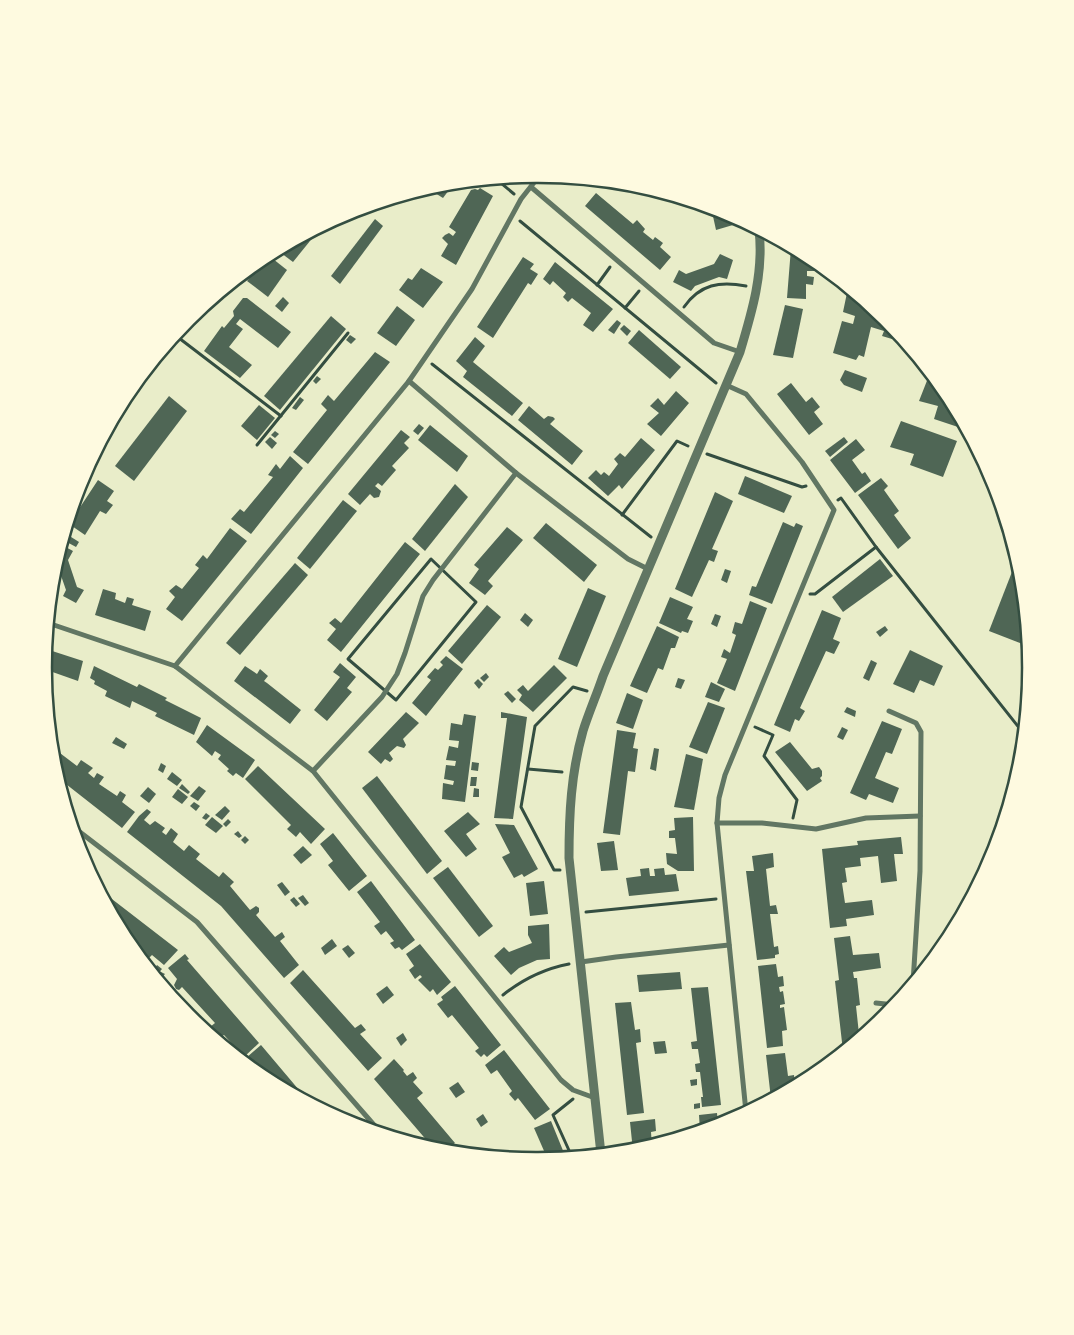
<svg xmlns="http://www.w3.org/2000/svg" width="1074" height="1335" font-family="'Fira Sans Condensed',sans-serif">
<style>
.building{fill:#4f6655}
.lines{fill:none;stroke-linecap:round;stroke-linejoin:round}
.path{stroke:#344e41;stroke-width:3}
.minor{stroke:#617663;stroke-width:5}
.tertiary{stroke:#617663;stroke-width:9}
.rim{fill:none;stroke:#344e41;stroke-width:2.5}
</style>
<rect width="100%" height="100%" fill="#e9edc9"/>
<g class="building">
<path d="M440 184 449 190 443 198 427 188Z"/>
<path d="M480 188 493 196 456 265 441 256 448 244 442 238 445 235 449 233 453 236 456 232 449 227 471 190 475 189 478 190Z"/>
<path d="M596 193 633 224 637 220 645 229 643 232 653 240 655 237 663 243 660 247 671 257 660 270 585 206Z"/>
<path d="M711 207 730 214 733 225 716 230Z"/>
<path d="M375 219 383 226 340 284 331 276Z"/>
<path d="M310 232 314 236 293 262 277 250Z"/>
<path d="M791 248 810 257 809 262H817V271H807V276L814 277 813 285 806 284V299L787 298Z"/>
<path d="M720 254 733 260 727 279 719 277 695 286 691 291 673 282 679 270 686 274 714 264Z"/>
<path d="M268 255 287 270 268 297 247 281Z"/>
<path d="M523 257 534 264 530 269 538 274 531 285 528 283 493 338 477 327Z"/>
<path d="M555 262 613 309 593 332 583 325 591 313 572 298 568 302 563 297 566 293 553 281 550 285 543 279Z"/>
<path d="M421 268 443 282 423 308 399 290 408 278 412 280Z"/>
<path d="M848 288 886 319 894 329 892 339 882 336 884 331 871 327 864 357 859 355 856 360 833 353 842 321 853 324 855 316 843 312Z"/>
<path d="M283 297 289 303 282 312 275 306Z"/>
<path d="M243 298H247L291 332 278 348 240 319 236 324 243 329 229 347 252 365 240 378 204 351 222 326 224 328 234 316 233 311Z"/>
<path d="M785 305 803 309 793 358 773 355Z"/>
<path d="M397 306 415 320 396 346 377 333Z"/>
<path d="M331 316 346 329 280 410 264 396Z"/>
<path d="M617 320 621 323 614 334 608 330Z"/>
<path d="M624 325 631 331 627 336 620 329Z"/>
<path d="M639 330 681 367 670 379 628 343Z"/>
<path d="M350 335 356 339 351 344 346 340Z"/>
<path d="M475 337 485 346 473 362 523 403 512 416 463 377 467 371 456 361Z"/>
<path d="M375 352 390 362 308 464 293 452 327 410 321 404 328 395 334 401Z"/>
<path d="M845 370 867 378 862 392 844 385 840 380Z"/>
<path d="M930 373 947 394 963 423 961 428 934 419 938 406 919 401Z"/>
<path d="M317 376 321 379 316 384 313 381Z"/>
<path d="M791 383 806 402 812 397 820 407 814 412 823 424 809 435 777 394Z"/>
<path d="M676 391 689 403 661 436 647 424 659 413 650 406 658 398 664 405Z"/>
<path d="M169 396 187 411 134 481 115 466Z"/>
<path d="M300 397 304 400 296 410 292 408Z"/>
<path d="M259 405 275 418 257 440 241 426Z"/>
<path d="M529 406 544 419 548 416 553 417 555 419 550 424 583 451 572 465 518 420Z"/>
<path d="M901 421 957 441 943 477 910 465 914 454 890 447Z"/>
<path d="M419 424 424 428 418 435 413 431Z"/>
<path d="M430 425 468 456 457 472 418 440Z"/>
<path d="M401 430 410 437 404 443 409 448 392 466 396 470 382 486 378 483 375 486 381 491 379 497 374 498 370 494 360 505 348 494Z"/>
<path d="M275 431 279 434 275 438 271 435Z"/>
<path d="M270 437 277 443 272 449 265 442Z"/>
<path d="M844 437 848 442 830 457 825 451Z"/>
<path d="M641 438 655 450 622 489 619 485 608 496 588 478 596 470 601 475 604 472 609 476 618 464 614 459 620 453 625 457Z"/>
<path d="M856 439 865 450 852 460 862 474 865 472 871 481 855 493 830 460Z"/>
<path d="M290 456 303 468 251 534 231 519 240 509 244 512 273 477 268 475 276 464 280 469Z"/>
<path d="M745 476 792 496 784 513 738 494Z"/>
<path d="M881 478 888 486 884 490 899 511 894 515 911 538 898 549 858 495Z"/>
<path d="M98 480 114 491 107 501 113 505 106 514 100 511 85 535 69 524Z"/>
<path d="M455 484 468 497 425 551 412 539Z"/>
<path d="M715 492 733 501 712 549 718 551 714 562 709 560 692 597 675 589Z"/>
<path d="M343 500 357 511 310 569 297 558Z"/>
<path d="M783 522 794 527 796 523 803 526 772 604 749 595 752 586 756 587Z"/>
<path d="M546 523 597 565 584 582 533 538Z"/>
<path d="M507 527 523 540 488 581 493 586 485 595 469 583 479 569 474 565Z"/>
<path d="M230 528 247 541 182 621 166 609 175 597 169 591 176 585 182 589 199 568 195 565 203 555 207 559Z"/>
<path d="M68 535 79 542 76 547 65 541Z"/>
<path d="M405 542 420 554 341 652 327 640 336 629 329 623 335 618 341 623Z"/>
<path d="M62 545 73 551 68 560 77 587 84 590 76 603 63 596 66 590 58 567 55 565Z"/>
<path d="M880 559 893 576 843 612 832 597Z"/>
<path d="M1017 559 1021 572 1028 646 989 631Z"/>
<path d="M295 563 308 575 240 655 226 643Z"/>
<path d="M725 569 731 571 727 583 721 580Z"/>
<path d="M588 588 606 596 577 667 558 659Z"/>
<path d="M103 589 116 593 115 599 125 603 127 597 134 599 132 605 151 611 145 631 95 615Z"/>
<path d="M670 597 693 607 687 619 693 621 688 633 682 631 681 633 659 623Z"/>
<path d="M750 601 767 608 735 691 717 683 727 659 721 657 724 649 730 653 736 635 732 633 735 622 742 624Z"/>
<path d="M487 605 501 617 462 664 448 651Z"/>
<path d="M822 610 841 618 833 639 840 642 834 654 826 651 800 708 805 711 799 721 795 719 790 732 774 725Z"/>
<path d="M525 613 533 620 528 627 520 620Z"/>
<path d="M715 614 721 616 717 627 711 624Z"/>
<path d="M657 626 679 637 675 648H671L663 670 658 668 647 693 630 686Z"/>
<path d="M885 626 888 630 880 637 876 632Z"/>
<path d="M46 649 83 661 78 681 44 669Z"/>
<path d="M910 650 943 666 934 686 920 680 914 693 893 684Z"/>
<path d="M446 656 463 669 426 716 412 703 431 680 427 677 435 668 438 670 443 665 440 662Z"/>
<path d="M871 660 877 663 869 681 863 678Z"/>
<path d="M340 663 356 677 347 688 352 692 327 721 314 710 340 677 333 672Z"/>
<path d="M554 665 567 678 533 712 519 700 522 695 517 690 523 685 528 691Z"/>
<path d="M94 666 137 687 139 684 167 698 165 700 201 718 194 735 155 716 157 713 132 701 130 708 105 696 107 691 94 684 95 681 90 678Z"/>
<path d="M245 666 257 674 260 669 268 676 264 681 267 683 301 710 290 724 234 681Z"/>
<path d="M486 673 489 677 484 682 480 678Z"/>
<path d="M678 678 685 680 681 689 675 687Z"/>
<path d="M478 679 483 684 479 689 474 683Z"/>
<path d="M711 682 725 689 719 702 705 697Z"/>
<path d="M508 691 516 699 512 703 504 694Z"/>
<path d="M627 693 643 700 633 729 616 723Z"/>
<path d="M708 702 725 708 707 754 689 747Z"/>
<path d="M847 707 856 711 855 717 844 712Z"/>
<path d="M406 712 419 723 403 739 406 745 404 748 397 746 389 753 393 759 390 762 385 759 381 764 368 752Z"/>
<path d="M501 712 527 717 513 819 494 818 507 718H501Z"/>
<path d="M464 714 476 716 465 802 442 799 443 783 453 785 454 781 444 779 446 765 455 766 456 761 446 760 449 746 458 748 459 741 449 740 451 723 462 725Z"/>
<path d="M882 721 902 729 892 754 886 752 875 778 899 788 893 803 869 794 866 800 850 793Z"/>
<path d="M207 725 255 760 243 778 236 773 233 776 227 771 229 769 218 759 221 755 215 751 212 756 196 742Z"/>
<path d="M842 727 848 730 843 740 837 737Z"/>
<path d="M617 730 636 733 633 748 638 749 635 772 628 771 620 835 603 833Z"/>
<path d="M116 737 127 744 124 749 112 743Z"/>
<path d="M790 742 812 769 819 767 822 771V776L820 778 822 781 807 791 775 752Z"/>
<path d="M52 747 77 766 81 760 93 768 88 773 94 778 97 773 104 777 99 784 117 796 120 791 126 795 122 802 135 812 122 828 57 777 53 763Z"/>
<path d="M654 748 659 749 656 771 650 769Z"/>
<path d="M686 754 703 759 694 810 674 807Z"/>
<path d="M472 762 479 763 478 771 471 770Z"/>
<path d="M161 763 166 766 163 773 158 770Z"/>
<path d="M258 766 325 829 311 844 300 832 296 837 287 829 291 825 245 779Z"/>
<path d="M172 772 182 780 177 786 167 779Z"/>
<path d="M377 776 442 861 427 874 362 788Z"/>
<path d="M471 777H477L476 786H470Z"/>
<path d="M182 784 190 792 188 794 179 788Z"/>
<path d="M199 786 206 791 198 801 190 796Z"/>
<path d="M148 787 156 794 149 803 140 796Z"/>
<path d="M474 788 479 789V797H473Z"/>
<path d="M178 789 188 797 182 804 172 797Z"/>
<path d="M194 802 200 806 196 811 190 806Z"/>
<path d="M225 806 230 811 222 820 215 815Z"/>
<path d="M147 809 151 812 144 820 150 825 155 821 165 828 162 832 166 835 171 828 178 834 173 842 184 851 189 845 200 854 196 859 219 877 223 872 234 882 230 886 250 910 256 906 259 908V912L256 915 275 937 282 932 285 937 280 941 299 965 284 978 221 906 127 832 139 816Z"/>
<path d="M468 812 480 824 466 834 477 849 466 857 444 831Z"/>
<path d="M206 813 210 816 206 820 202 818Z"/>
<path d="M212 817 223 826 216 833 205 825Z"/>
<path d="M693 817 694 871H678L667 864 666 853 677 854 675 838H669V831L675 830 674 818Z"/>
<path d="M228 819 231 822 226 827 223 824Z"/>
<path d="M495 824 514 825 538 869 524 877 522 874 514 878 502 857 510 853Z"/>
<path d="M238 831 242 836 239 838 234 834Z"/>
<path d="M333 833 367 876 349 891 328 865 333 861 320 844Z"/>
<path d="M245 836 249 840 245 844 241 840Z"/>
<path d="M901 837 903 854H894L897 881 881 883 878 856 860 858 861 866 845 868 847 882 842 883 845 903 872 900 874 915 846 919 847 926 830 928 822 849 858 845 857 841Z"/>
<path d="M614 841 618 870 601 871 597 843Z"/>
<path d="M303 846 312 855 301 864 293 855Z"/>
<path d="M773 853 774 867 766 869 770 906 776 905 778 914H770L774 947 778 946 779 954 775 955V958L757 960 746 871H754L752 856Z"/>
<path d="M448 867 493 926 479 937 433 878Z"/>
<path d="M649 868 650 876H655L654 869 664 868 665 875 676 874 679 891 629 896 626 878 641 876 640 869Z"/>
<path d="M371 881 415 940 402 950 399 947 395 949 390 943 394 941 386 931 381 935 374 926 380 922 357 892Z"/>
<path d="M544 881 548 914 530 916 526 883Z"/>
<path d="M282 882 290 892 285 896 277 885Z"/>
<path d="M303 895 309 903 305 906 298 898Z"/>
<path d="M108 896 178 950 164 965 152 955 148 959 136 950 135 951 126 941 129 937 121 931 105 900Z"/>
<path d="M294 897 300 904 296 907 290 900Z"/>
<path d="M549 924 550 959 537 960 519 968 511 975 494 956 504 947 509 952 532 943 528 935V926Z"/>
<path d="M850 936 853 955 879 953 881 968 853 972 854 978H857L860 1005 856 1006 859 1034H865L843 1051 835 981 839 980 834 938Z"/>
<path d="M332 939 337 946 325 955 321 948Z"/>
<path d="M420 944 451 982 437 995 433 989 430 992 418 980 422 977 420 975 415 979 409 970 414 966 406 954Z"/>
<path d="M348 945 355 953 349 958 342 949Z"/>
<path d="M185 954 189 959 187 960 259 1043 244 1057 224 1035 219 1038 210 1027 215 1023 182 987 179 990 176 989 174 985 177 979 168 968Z"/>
<path d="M776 964 778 977 783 976 784 986 779 987 780 992 783 991 785 1004 780 1005V1008L784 1007 787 1030 782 1031 783 1046 767 1048 758 966Z"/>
<path d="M157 965 162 969 156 976 152 972Z"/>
<path d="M303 970 355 1028 361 1024 366 1030 360 1034 382 1058 368 1071 290 983Z"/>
<path d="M161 972 165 974 159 981 156 977Z"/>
<path d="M680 972 682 989 639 992 637 975Z"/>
<path d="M387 986 394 995 383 1004 376 994Z"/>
<path d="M455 986 501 1045 487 1057 484 1054 481 1057 475 1051 479 1048 452 1015 448 1018 437 1004 443 1000 441 997Z"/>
<path d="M708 987 721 1105 702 1107 701 1097H703L700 1072H696L695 1064 700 1063 698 1049H692L691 1042 697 1041 691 988Z"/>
<path d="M631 1002 635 1030 640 1029 641 1042 636 1043 644 1113 627 1115 615 1003Z"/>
<path d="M403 1033 407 1040 401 1046 396 1038Z"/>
<path d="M665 1041 667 1053 655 1054 653 1042Z"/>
<path d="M261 1045 310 1103 263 1077 255 1069 254 1070 246 1064 248 1062 246 1058Z"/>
<path d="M504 1050 550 1109 535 1120 518 1098 515 1101 509 1094 512 1091 497 1070 491 1074 485 1065Z"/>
<path d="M785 1053 788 1076 794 1075 795 1086 771 1099 766 1055Z"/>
<path d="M394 1059 404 1070 403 1071 407 1076 413 1072 417 1078 413 1082 423 1093 417 1098 455 1143 451 1146 457 1153 435 1150 374 1079Z"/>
<path d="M697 1079V1085L691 1086 690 1080Z"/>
<path d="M458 1082 465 1092 456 1098 449 1088Z"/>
<path d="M700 1103V1108L694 1109V1104Z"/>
<path d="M717 1113 718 1125 700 1131 699 1115Z"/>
<path d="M483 1114 488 1122 481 1127 476 1119Z"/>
<path d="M655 1119 656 1131 651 1132 652 1146 633 1151 630 1122Z"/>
<path d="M551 1121 566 1158 548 1160 534 1128Z"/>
</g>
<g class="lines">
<g class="path">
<path d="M495 178 514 194"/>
<path d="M520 221 716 383"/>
<path d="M597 285 610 267"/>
<path d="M684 307C700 284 720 281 746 286"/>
<path d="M625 308 639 291"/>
<path d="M175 335 281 416"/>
<path d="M432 364 651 537"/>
<path d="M257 445 348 333"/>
<path d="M707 454 802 487 806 486"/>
<path d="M838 500 841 498 876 547 1024 734"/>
<path d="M622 515 677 441 688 446"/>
<path d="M431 559 476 602 396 700 348 659Z"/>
<path d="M810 594H815L876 547"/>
<path d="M755 727 773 735 764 756 797 800 793 818"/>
<path d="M528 769 562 772"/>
<path d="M560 870H554L521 807 535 726 573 687 587 691"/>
<path d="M586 912 716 899"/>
<path d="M503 995C523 979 543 969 569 964"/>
<path d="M572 1157 553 1115 573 1099"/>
</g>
<g class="minor">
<path d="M531 187 714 343 740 352"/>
<path d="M409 381 516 473 628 559 648 569"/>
<path d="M726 385 746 394 802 462 834 510 725 775 719 798 717 823 746 1112"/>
<path d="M48 623 175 666 313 771 561 1080 573 1090 595 1098"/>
<path d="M175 666 409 381 472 289 521 199 540 175"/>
<path d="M889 711 916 723 921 732 920 871 913 983"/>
<path d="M313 771 382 697 397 674 405 653 423 596 433 580 516 473"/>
<path d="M717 823H762L816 829 866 818 920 816"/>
<path d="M72 826 197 922 381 1133"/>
<path d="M581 962 616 957 729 945"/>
<path d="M876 1003 895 1005"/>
</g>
<path class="tertiary" d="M601 1154 569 858C569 814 571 773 583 731 589 712 597 694 603 676L740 352C752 312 764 272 759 230"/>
</g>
<path d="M0 0H1074V1335H0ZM536 183H538A484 484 0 0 1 1022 667V668A484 484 0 0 1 538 1152H536A484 484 0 0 1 52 668V667A484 484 0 0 1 536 183Z" fill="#fefae0" fill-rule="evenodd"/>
<path class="rim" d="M536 183H538A484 484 0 0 1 1022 667V668A484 484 0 0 1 538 1152H536A484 484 0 0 1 52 668V667A484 484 0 0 1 536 183Z"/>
</svg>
